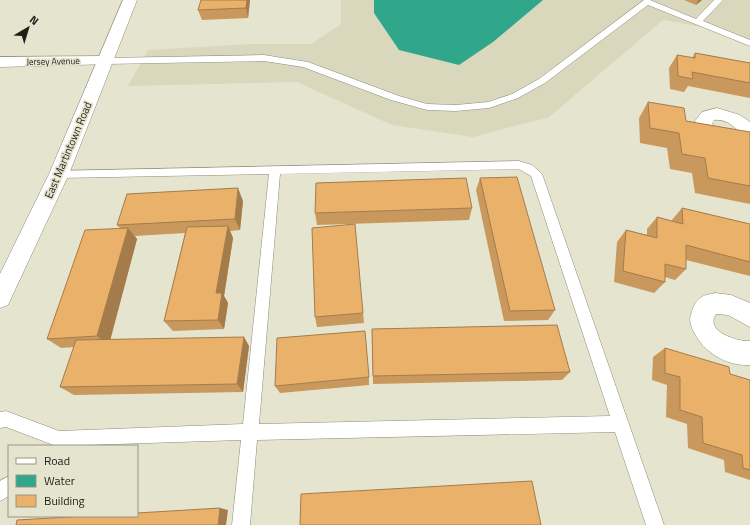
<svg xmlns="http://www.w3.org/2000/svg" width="750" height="525" font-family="'Titillium Web',sans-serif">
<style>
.built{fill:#d9d8bc}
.water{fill:#30a68b}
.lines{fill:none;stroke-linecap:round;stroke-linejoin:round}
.lane-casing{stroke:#8d8c79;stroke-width:1}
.street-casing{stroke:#8d8c79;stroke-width:1}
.secondary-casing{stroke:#8d8c79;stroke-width:1}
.lane{fill:#fff;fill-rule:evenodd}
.street{fill:#fff;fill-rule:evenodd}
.secondary{fill:#fff;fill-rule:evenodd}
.wall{fill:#c9985c}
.shaded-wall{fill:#a47c4b}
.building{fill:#eab16b;stroke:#a47c4b}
.labels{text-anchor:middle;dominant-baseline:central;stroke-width:3.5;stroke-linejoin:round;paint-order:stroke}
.far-street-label{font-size:9px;fill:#1f1f17;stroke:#e5e4cf}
.street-label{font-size:11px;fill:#1f1f17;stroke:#e5e4cf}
</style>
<rect width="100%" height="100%" fill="#e5e4cf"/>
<path class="built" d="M341 0H750V45L707 28 663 20 549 117 473 137 392 125 297 82 128 86 148 50 251 44H311L341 24Z"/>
<path class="water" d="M374 0H543L493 42 459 65 399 50 374 13Z"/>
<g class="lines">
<g class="lane-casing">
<g id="lane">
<path d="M644 0H650L696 19 714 0H723L703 21 750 40V46L648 5 545 83 518 98 489 108 456 111 427 110 391 100 303 67 264 61 106 64 101 61 106 58 264 55 308 62 399 96 427 104 456 105 488 102 512 94 539 79Z"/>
<path d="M519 161 532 165 542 174 664 525H646L615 432 257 440 250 525H232L241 440 56 446 6 427 0 428V412L6 411 59 431 243 424 269 174 59 178 55 177 53 174 55 171ZM519 169 531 176 610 416 259 424 280 174Z"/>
<path d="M9 476V496L0 501V481Z"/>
</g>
</g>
<g class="street-casing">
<g id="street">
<path d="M106 56 112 58 114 61 112 64 0 67V57Z"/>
<path d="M717 108 740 115 750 122V144C733 151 710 149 699 132 696 128 694 125 695 121L702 112ZM714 120C724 119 732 124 738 131L737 135C727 137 717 133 712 123Z"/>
<path d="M715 293 731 295 750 303V327L728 315 716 314C704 331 737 342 750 341V365C727 366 704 353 694 332 691 326 689 321 691 314 693 308 695 302 700 298 704 295 711 294 715 293Z"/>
</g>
</g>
<g class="secondary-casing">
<path id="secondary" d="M123 0H137L69 174 8 305 0 308V274L49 174Z"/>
</g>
<use href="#lane" class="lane"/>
<use href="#street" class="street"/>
<use href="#secondary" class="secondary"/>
</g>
<g class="wall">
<path d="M250 0 248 18 202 20 198 10Z"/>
<path d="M684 0H702L696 5Z"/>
<path d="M695 53 750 63V98L688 86 684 92 670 89 669 68 677 55 692 58Z"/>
<path d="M648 102 686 121 750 132V204L695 193 692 173 670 169 667 148 640 143 639 118Z"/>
<path d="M480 178 555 310 548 320 504 321 476 190Z"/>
<path d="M243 201 240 230 230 231 233 238 224 296 228 303 224 329 173 331 164 321 185 233 135 236 137 239 110 339 249 346 243 392 74 395 60 387 74 347 61 348 47 339 120 228 117 225Z"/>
<path d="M472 208 469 220 317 225 315 213Z"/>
<path d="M682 208 750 224V276L686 260V269L675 280 665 277V282L654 293 614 282 617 242 626 230 647 235V229L657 217 672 221V220Z"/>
<path d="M363 313 364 323 317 327 315 317Z"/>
<path d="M372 329 570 372 562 380 373 384Z"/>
<path d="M665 348 730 374 750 380V480L725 472 724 460 688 448 687 424 666 417 667 385 652 380 653 357Z"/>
<path d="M369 377V385L280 393 275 386Z"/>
</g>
<g class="shaded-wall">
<path d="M247 0H250L248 18 246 8Z"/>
<path d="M698 0H702L696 5Z"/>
<path d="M238 188 243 201 240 230 235 219Z"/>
<path d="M228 226 233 238 224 296 228 303 224 329 218 320 216 293Z"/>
<path d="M128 228 137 239 109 345 97 336Z"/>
<path d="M244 337 249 346 243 392 237 384Z"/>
<path d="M220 508 228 510 226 525H218Z"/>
</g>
<g class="building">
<path d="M201 0H247L246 8 198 10Z"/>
<path d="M695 53 750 63V83L692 72 693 79 678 76 677 55 695 58Z"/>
<path d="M648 102 684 108 686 121 750 132V186L708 178 705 158 682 154 679 133 650 128Z"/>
<path d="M517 177 555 310 510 311 480 178Z"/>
<path d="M466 178 472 208 315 213 316 183Z"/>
<path d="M238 188 235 219 117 225 127 194Z"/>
<path d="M682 208 750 224V262L686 245V269L665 264V282L623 271 626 230 657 238V217L683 224Z"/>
<path d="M355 224 363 313 315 317 312 228Z"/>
<path d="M228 226 216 293H222L218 320 164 321 187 227Z"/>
<path d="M128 228 97 336 47 339 85 230Z"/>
<path d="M557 325 570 372 373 376 372 329Z"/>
<path d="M365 331 369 377 275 386 277 338Z"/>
<path d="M244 337 237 384 60 387 76 340Z"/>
<path d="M665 348 729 367 730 374 750 380V470L743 468 742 455 703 443 702 417 680 410V377L665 373Z"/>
<path d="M532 481 541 525H300L301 494Z"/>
<path d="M220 508 218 525H16L17 520 87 516H137V513Z"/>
</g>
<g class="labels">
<g class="far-street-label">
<text transform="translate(53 61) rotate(-1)">Jersey Avenue</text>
</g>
<g class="street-label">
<text transform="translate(68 150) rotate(-67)">East Martintown Road</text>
</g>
</g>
<rect x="8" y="445" width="130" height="72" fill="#e5e4cf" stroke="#969585"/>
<rect x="16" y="458" width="20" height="6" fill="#ffffff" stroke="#969585"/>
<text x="44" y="465" font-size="12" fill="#1f1f17">Road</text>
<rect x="16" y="475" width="20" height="12" fill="#30a68b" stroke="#969585"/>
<text x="44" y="485" font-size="12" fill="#1f1f17">Water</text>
<rect x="16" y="495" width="20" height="12" fill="#eab16b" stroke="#969585"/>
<text x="44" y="505" font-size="12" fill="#1f1f17">Building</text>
<g transform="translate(28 28) rotate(38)" stroke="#e5e4cf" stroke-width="3" paint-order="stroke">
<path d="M0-3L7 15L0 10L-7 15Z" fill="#1f1f17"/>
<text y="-6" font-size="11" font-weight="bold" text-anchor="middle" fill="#1f1f17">N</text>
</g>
</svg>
